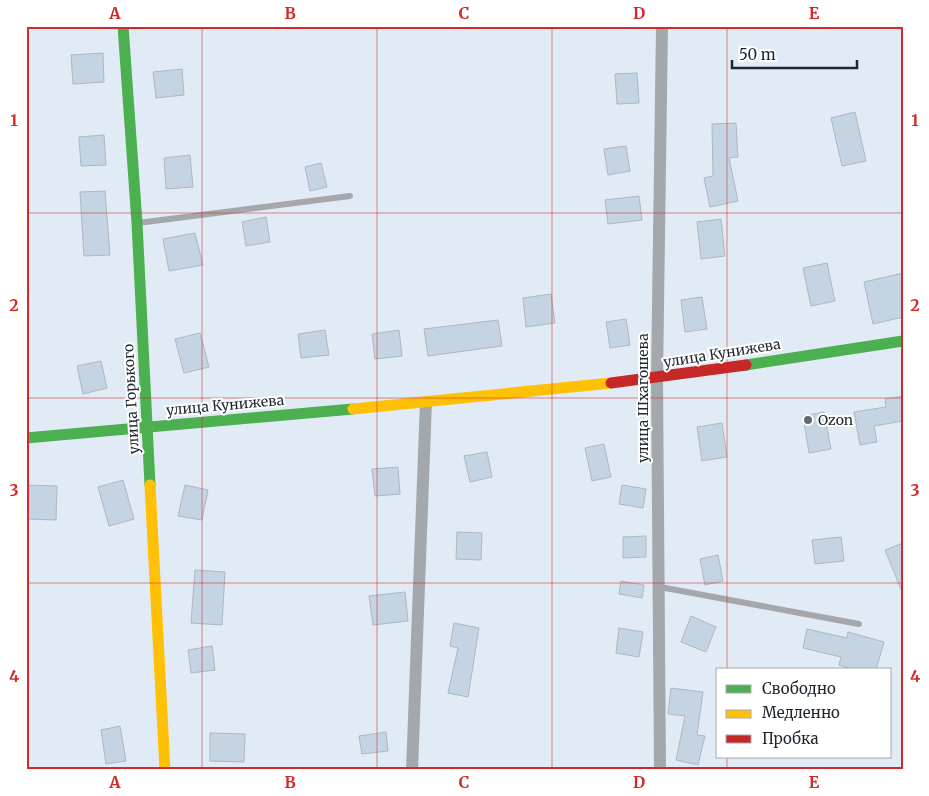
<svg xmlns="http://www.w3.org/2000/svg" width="929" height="796" font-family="Merriweather,serif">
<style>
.building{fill:#c4d4e3;stroke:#afb7c0}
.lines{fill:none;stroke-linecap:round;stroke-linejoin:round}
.lane{stroke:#a4a8ad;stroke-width:6}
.street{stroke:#a4a8ad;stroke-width:12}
.fast{stroke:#4caf50;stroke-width:11}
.slow{stroke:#ffc107;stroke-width:11}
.jam{stroke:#c62828;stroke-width:11}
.grid{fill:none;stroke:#d62828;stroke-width:1;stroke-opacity:0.55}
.poi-dot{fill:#626b74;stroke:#fff;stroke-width:2}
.labels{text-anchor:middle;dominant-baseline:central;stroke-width:4;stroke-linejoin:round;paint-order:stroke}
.street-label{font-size:14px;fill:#1e262f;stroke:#fff}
.poi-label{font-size:14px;fill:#1e262f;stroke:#fff;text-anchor:start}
.neatline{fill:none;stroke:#d62828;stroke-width:2}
.grid-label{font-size:16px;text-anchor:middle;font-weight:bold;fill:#d62828}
</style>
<rect width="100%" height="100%" fill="#e1ebf5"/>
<g class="building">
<path d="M103 53 104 82 73 84 71 55Z"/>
<path d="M182 69 184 95 156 98 153 72Z"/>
<path d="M637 73 639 103 617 104 615 74Z"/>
<path d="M855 112 866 161 842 166 831 118Z"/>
<path d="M736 123 738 157 729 158 738 201 710 207 704 178 713 176 712 124Z"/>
<path d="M104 135 106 165 81 166 79 137Z"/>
<path d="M626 146 630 171 608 175 604 149Z"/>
<path d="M190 155 193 187 166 189 164 158Z"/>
<path d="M321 163 327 187 310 191 305 167Z"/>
<path d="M105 191 110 255 84 256 80 192Z"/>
<path d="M639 196 642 220 608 224 605 200Z"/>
<path d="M266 217 270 242 246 246 242 222Z"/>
<path d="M721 219 725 256 701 259 697 222Z"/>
<path d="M195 233 203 265 169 271 163 239Z"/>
<path d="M827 263 835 301 811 306 803 268Z"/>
<path d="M903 273V317L873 324 864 282Z"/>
<path d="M551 294 555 323 526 327 523 298Z"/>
<path d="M702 297 707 329 685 332 681 300Z"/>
<path d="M626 319 630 345 610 348 606 322Z"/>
<path d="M498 320 502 346 428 356 424 329Z"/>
<path d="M325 330 329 355 301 358 298 334Z"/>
<path d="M399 330 402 356 375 359 372 334Z"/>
<path d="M200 333 209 367 184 373 175 339Z"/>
<path d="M101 361 107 388 83 394 77 366Z"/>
<path d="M903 396V421L874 426 877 442 860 445 854 412 886 407 885 399Z"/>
<path d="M824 412 831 449 809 453 803 416Z"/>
<path d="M722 423 727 457 702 461 697 427Z"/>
<path d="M604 444 611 477 592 481 585 448Z"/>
<path d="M487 452 492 477 470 482 464 456Z"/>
<path d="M398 467 400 494 375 496 372 469Z"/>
<path d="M123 480 134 519 109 526 98 487Z"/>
<path d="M26 485 57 486 56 520 26 519Z"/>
<path d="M185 485 208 490 202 520 178 516Z"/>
<path d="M622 485 646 489 643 508 619 504Z"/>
<path d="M457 532 482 533 481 560 456 559Z"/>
<path d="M646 536V557L623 558V537Z"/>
<path d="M841 537 844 561 815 564 812 540Z"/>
<path d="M903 543V592H902L885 550Z"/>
<path d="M718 555 723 581 705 585 700 559Z"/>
<path d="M195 570 225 572 222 625 191 623Z"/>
<path d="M621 581 644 585 642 598 619 594Z"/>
<path d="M405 592 408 621 373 625 369 596Z"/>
<path d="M691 616 716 627 706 652 681 642Z"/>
<path d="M454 623 479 628 468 697 448 693 458 648 450 646Z"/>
<path d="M619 628 643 632 639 657 616 653Z"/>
<path d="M807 629 847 638 848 632 884 642 876 670H855L839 665 841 657 803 648Z"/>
<path d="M212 646 215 670 191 673 188 650Z"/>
<path d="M671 688 703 692 697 735 705 736 698 765 676 760 685 716 668 714Z"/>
<path d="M120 726 126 761 106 764 101 730Z"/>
<path d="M386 732 388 751 362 754 359 736Z"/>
<path d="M210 733 245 734 244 762 210 761Z"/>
</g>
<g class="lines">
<g class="lane">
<path d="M138 223 350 196"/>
<path d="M660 587 859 624"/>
</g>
<g class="street">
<path d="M412 770 426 402"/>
<path d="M660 770 657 378 662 26"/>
</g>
<g class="fast">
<path d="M123 26 137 223 150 485"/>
<path d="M746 365 903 341"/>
<path d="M26 438 353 409"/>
</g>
<g class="slow">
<path d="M353 409 611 383"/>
<path d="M150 485 165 770"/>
</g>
<path class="jam" d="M611 383 746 365"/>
</g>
<path class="grid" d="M202 26V770M377 26V770M552 26V770M727 26V670M26 213H903M26 398H903M26 583H903M727 757V770"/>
<circle class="poi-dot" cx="808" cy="420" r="5"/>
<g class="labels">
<g class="street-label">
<text transform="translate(722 353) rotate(-9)">улица Кунижева</text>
<text transform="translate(643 398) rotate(-90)">улица Шхагошева</text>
<text transform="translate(131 399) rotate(-93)">улица Горького</text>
<text transform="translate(225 405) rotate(-5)">улица Кунижева</text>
</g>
<g class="poi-label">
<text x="818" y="420">Ozon</text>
</g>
</g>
<rect width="929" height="796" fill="none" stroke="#ffffff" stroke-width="55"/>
<rect x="716" y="668" width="175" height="90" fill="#ffffff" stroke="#a5a8ac"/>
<rect x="726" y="685" width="25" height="8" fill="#4caf50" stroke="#a5a8ac"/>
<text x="762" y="694" font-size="15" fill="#1e262f">Свободно</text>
<rect x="726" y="710" width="25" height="8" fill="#ffc107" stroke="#a5a8ac"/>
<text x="762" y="718" font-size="15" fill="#1e262f">Медленно</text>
<rect x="726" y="735" width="25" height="8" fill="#c62828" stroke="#a5a8ac"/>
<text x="762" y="744" font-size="15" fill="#1e262f">Пробка</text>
<path d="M732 60v8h125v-8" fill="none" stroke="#1e262f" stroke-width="2.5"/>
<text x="739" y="60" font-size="15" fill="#1e262f" stroke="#ffffff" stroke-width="4" paint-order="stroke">50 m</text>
<rect x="28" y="28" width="874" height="740" class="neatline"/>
<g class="grid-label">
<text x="115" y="19">A</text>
<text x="290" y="19">B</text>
<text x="464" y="19">C</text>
<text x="639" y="19">D</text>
<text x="814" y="19">E</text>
<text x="14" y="126">1</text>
<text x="915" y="126">1</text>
<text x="14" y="311">2</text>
<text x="915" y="311">2</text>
<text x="14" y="496">3</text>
<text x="915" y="496">3</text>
<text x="14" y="682">4</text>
<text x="915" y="682">4</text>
<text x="115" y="788">A</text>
<text x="290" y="788">B</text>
<text x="464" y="788">C</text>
<text x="639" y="788">D</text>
<text x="814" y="788">E</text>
</g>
</svg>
